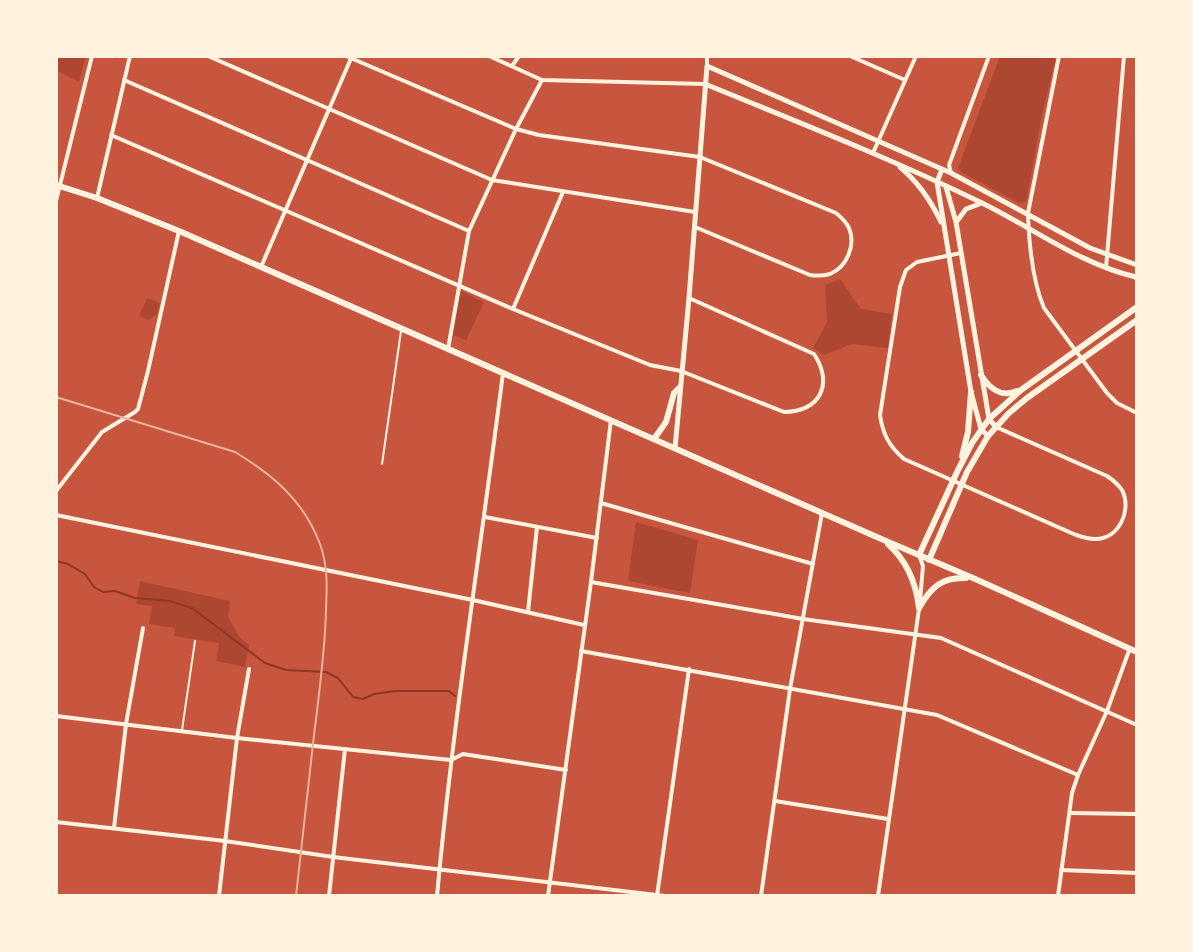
<svg xmlns="http://www.w3.org/2000/svg" width="1193" height="952" font-family="'Roboto Condensed',sans-serif">
<style>
.green{fill:#ae4732}
.lines{fill:none;stroke-linecap:round;stroke-linejoin:round}
.stream{stroke:#8f3625;stroke-width:2}
.service{stroke:#fff3e0;stroke-width:2}
.minor{stroke:#fff3e0;stroke-width:4}
.tertiary{stroke:#fff3e0;stroke-width:5}
.secondary{stroke:#fff3e0;stroke-width:6}
.rail{stroke:#e9b49f;stroke-width:2}
</style>
<rect width="100%" height="100%" fill="#c8553d"/>
<g class="green">
<path d="M56 56 72 58 73 56H86L79 82 56 70Z"/>
<path d="M1000 56H1056L1042 115 1026 202 1019 203 961 172 958 168Z"/>
<path d="M840 279 861 309 892 314 888 348 852 344 824 355 813 348 827 322 825 285Z"/>
<path d="M461 291 484 302 466 340 453 335Z"/>
<path d="M147 298 160 303 157 314 148 320 139 316Z"/>
<path d="M636 522 698 540 690 593 628 581Z"/>
<path d="M140 581 230 601 228 617 241 639 249 645 245 667 216 661 219 643 174 636 175 628 149 624 152 606 136 604Z"/>
</g>
<g class="lines">
<path class="stream" d="M56 561 68 564 85 574 94 587 103 592 115 591 135 598 170 601 192 608 265 663 286 670 326 672 338 678 353 697 363 699 374 694 395 691H449L455 696"/>
<g class="service">
<path d="M382 464 401 331"/>
<path d="M182 730 195 641"/>
</g>
<g class="minor">
<path d="M208 56 492 180 695 212"/>
<path d="M346 56 516 129 539 135 700 157 836 213C841 217 846 222 849 228 856 245 847 267 830 274 823 276 817 276 810 275L695 227"/>
<path d="M489 56 542 80 705 84"/>
<path d="M850 56 905 80"/>
<path d="M1059 56 1028 213C1029 244 1032 280 1044 308L1107 393 1117 403 1137 413"/>
<path d="M512 66 519 56"/>
<path d="M707 66V56"/>
<path d="M124 80 469 231"/>
<path d="M111 135 513 309 650 365 681 371 784 412C820 412 834 384 814 354L689 298"/>
<path d="M873 153 916 56"/>
<path d="M951 173 949 165 989 56"/>
<path d="M97 198 130 56"/>
<path d="M56 201 92 56"/>
<path d="M961 253 917 262 906 270 900 287 880 415C883 435 889 446 904 459L1076 535C1082 537 1089 539 1095 539 1120 539 1132 509 1122 490 1118 484 1113 480 1107 476L996 427"/>
<path d="M261 267 352 56"/>
<path d="M1106 268 1124 56"/>
<path d="M513 309 563 192"/>
<path d="M448 349 469 231 516 129 542 80"/>
<path d="M56 491 102 432 135 412 138 409 148 371 179 231"/>
<path d="M601 503 813 564"/>
<path d="M56 515 473 600 584 625"/>
<path d="M485 517 597 538"/>
<path d="M919 555 923 566 920 601"/>
<path d="M591 582 803 619 941 638 1137 725"/>
<path d="M528 612 537 527"/>
<path d="M581 651 937 715 1078 775"/>
<path d="M56 716 237 738 451 760 463 754 566 770"/>
<path d="M775 801 888 819"/>
<path d="M1070 813 1137 814"/>
<path d="M56 822 225 841 333 857 665 896"/>
<path d="M114 828 126 724 143 628"/>
<path d="M1061 870 1137 873"/>
<path d="M219 896 237 738 249 669"/>
<path d="M329 896 345 749"/>
<path d="M437 896C453 721 481 547 503 373"/>
<path d="M548 896 591 582 611 420"/>
<path d="M657 896 689 669"/>
<path d="M761 896 790 689 822 513"/>
<path d="M878 896 919 609"/>
<path d="M1058 896 1072 793 1078 775 1107 711 1130 648"/>
</g>
<g class="tertiary">
<path d="M705 84C798 122 892 159 982 203 1033 228 1080 264 1136 277"/>
<path d="M900 167C918 182 931 201 941 222"/>
<path d="M942 169 937 182 971 392 981 429 988 436"/>
<path d="M946 187 956 222 989 419 996 427"/>
<path d="M957 221 966 209 982 203"/>
<path d="M675 448 689 298 707 66 951 173 1090 248 1137 265"/>
</g>
<g class="secondary">
<path d="M56 185 97 198 179 231 886 541 973 578 1137 652"/>
<path d="M1136 277 1137 278"/>
<path d="M981 375C990 389 1001 398 1017 391"/>
<path d="M654 439 666 422 674 393 680 387"/>
<path d="M962 456 968 432 971 392"/>
<path d="M888 544C907 561 916 582 919 608"/>
<path d="M919 555 958 470 972 443 989 419 1021 390 1137 307"/>
<path d="M929 560 967 472 988 436 1009 413 1027 398 1137 320"/>
<path d="M919 608C931 587 942 577 966 578"/>
</g>
<path class="rail" d="M56 397 235 452C273 475 304 501 320 544 328 566 327 587 326 610 325 655 318 700 313 744 307 795 302 845 296 896"/>
</g>
<rect width="1193" height="952" fill="none" stroke="#fff3e0" stroke-width="116"/>
</svg>
